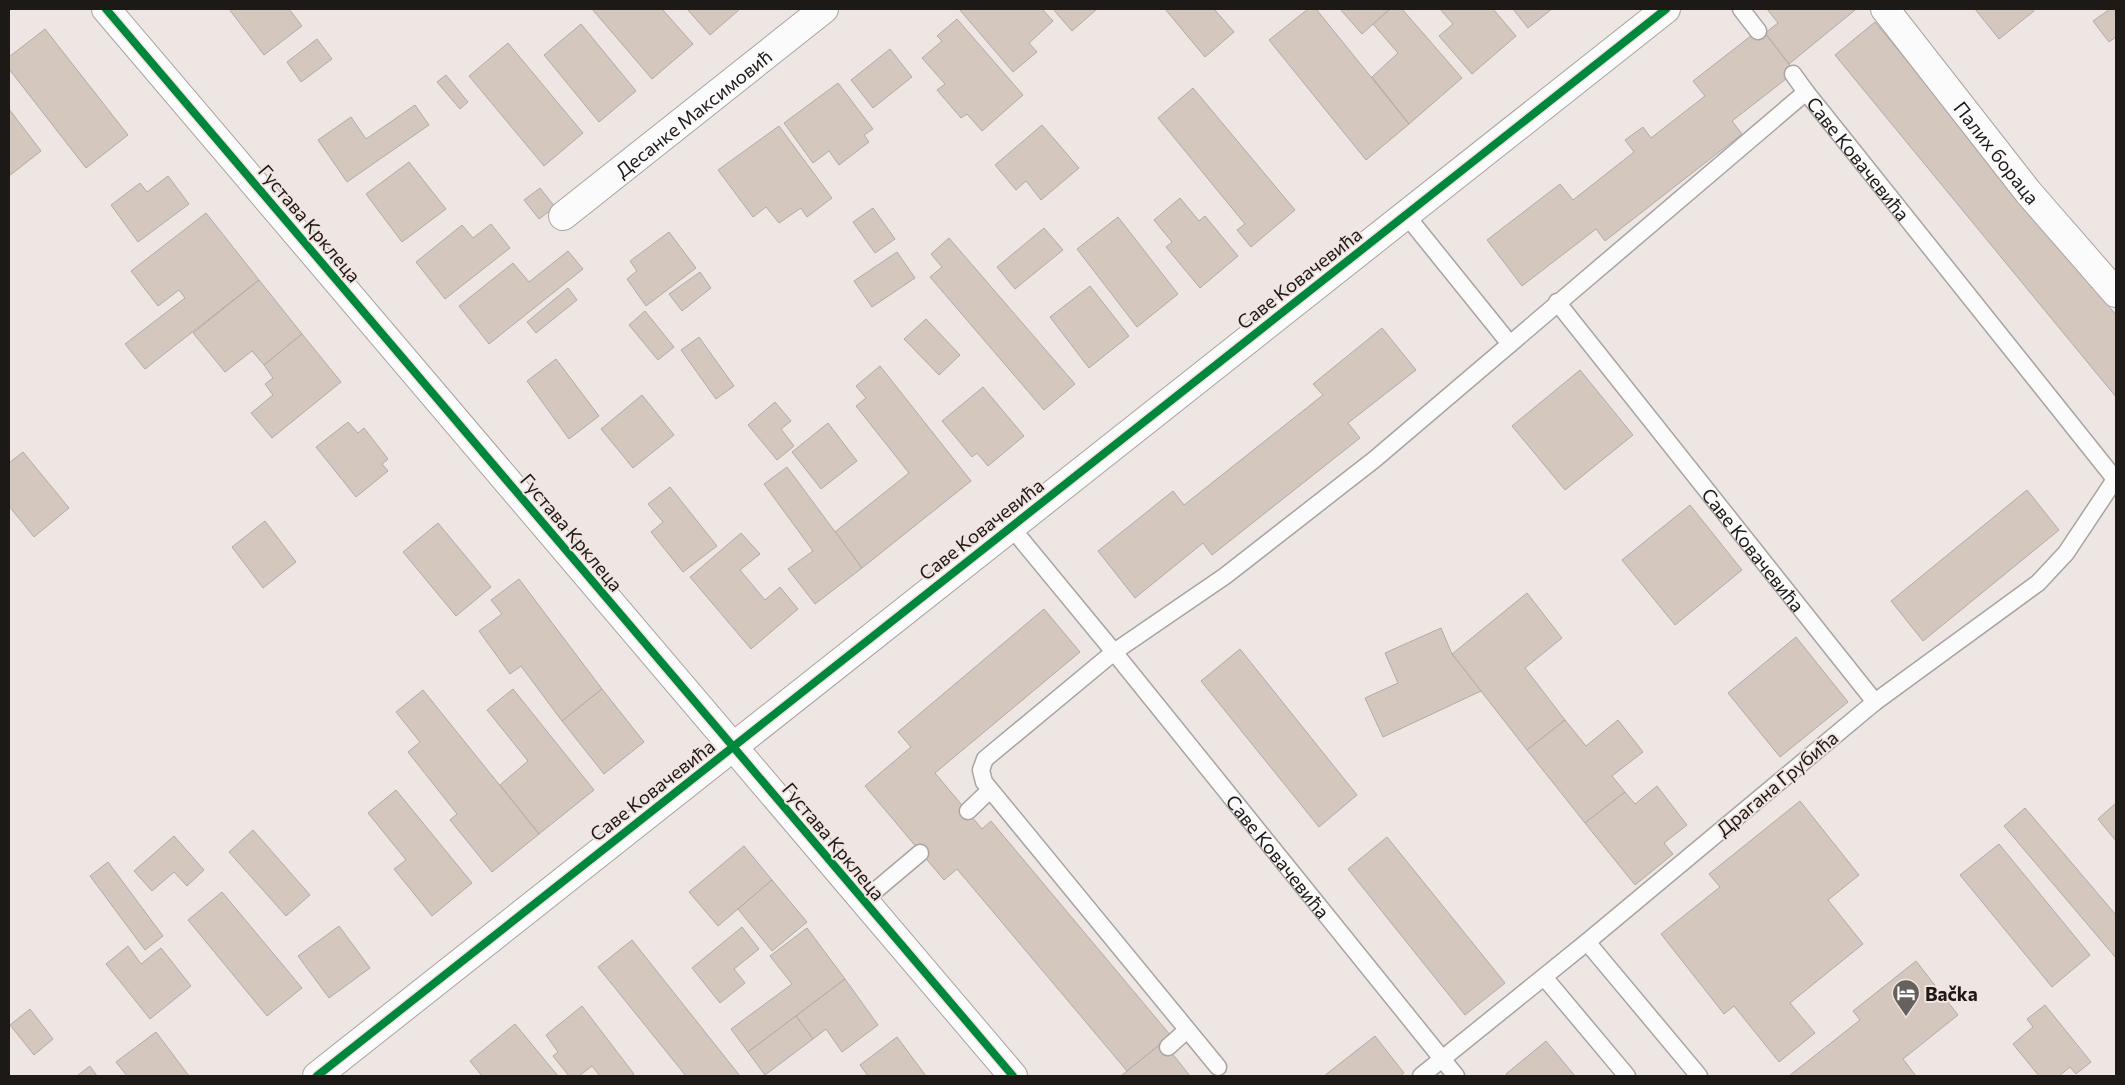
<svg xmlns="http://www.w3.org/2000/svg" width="2125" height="1085" font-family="Commissioner,sans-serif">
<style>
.building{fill:#d4c7be;stroke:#b0aba8}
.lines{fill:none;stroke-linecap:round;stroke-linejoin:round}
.lane-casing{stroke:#a9a3a1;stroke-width:19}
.street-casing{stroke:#a9a3a1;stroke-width:30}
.lane{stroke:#fcfbfb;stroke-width:16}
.street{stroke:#fcfbfb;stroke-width:28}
.cycleway-casing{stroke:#f2e5df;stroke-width:11}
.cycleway{stroke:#00873e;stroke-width:8}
.labels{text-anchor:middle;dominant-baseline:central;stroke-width:4;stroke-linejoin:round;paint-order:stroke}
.street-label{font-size:19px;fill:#1d1917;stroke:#f2e5df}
.poi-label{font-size:19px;font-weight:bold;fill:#1d1917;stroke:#f2e5df;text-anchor:start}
</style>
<rect width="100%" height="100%" fill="#eee6e3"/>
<g class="building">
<path d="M229 9H289L302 26 264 55Z"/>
<path d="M592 9H662L693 44 652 79Z"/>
<path d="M687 9H740L710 35Z"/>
<path d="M959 9H1042L1053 21 1029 43 1037 52 1013 72Z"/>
<path d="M1053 9H1097L1072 31Z"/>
<path d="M1165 9H1214L1234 32 1205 57Z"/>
<path d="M1308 9H1316L1409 124 1366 160 1269 40Z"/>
<path d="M1340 9H1390L1362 34Z"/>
<path d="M1390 9H1402L1462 78 1409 124 1372 77 1398 53 1373 24Z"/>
<path d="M1440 9H1493L1516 36 1472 74 1439 36 1453 24Z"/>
<path d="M1513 9H1552L1528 28Z"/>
<path d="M1767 9H1854L1855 10 1789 64 1765 33 1778 23Z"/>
<path d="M1975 9H2033L2034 11 1999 39Z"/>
<path d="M2110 9H2116V37L2109 42 2093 21Z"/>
<path d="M957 19 1023 95 982 131 967 114 961 118 937 90 945 84 922 58 942 41 937 36Z"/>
<path d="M1875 22 2116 315V397L1835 55Z"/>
<path d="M581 24 636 91 599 122 544 55Z"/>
<path d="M1761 28 1795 72 1732 121 1742 134 1605 241 1596 229 1522 286 1487 240 1560 184 1573 200 1634 152 1625 140 1643 127 1651 138 1705 96 1693 81Z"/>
<path d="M45 29 128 135 86 168 9 69V57Z"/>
<path d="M317 39 332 59 301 82 287 62Z"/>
<path d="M508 43 583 133 544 166 469 76Z"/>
<path d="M890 49 912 77 873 108 851 80Z"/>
<path d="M446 75 468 102 460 109 437 82Z"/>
<path d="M838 83 873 129 864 135 869 142 839 165 829 151 813 163 784 123Z"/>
<path d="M1193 88 1295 210 1251 247 1237 230 1245 224 1158 118Z"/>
<path d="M415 105 429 125 347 182 318 140 351 117 366 139Z"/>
<path d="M9 109 41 151 9 176Z"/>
<path d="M1042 125 1079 168 1041 200 1026 181 1016 190 995 165Z"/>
<path d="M779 126 832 198 807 217 801 208 779 223 766 207 753 217 718 170Z"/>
<path d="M409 162 446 209 402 242 366 194Z"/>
<path d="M168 176 189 204 138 242 111 205 140 183 147 192Z"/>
<path d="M540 188 555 207 539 219 524 200Z"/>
<path d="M1180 198 1199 221 1205 216 1238 256 1200 288 1166 247 1172 242 1154 220Z"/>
<path d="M873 208 895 239 875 253 853 222Z"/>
<path d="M206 213 259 280 145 369 125 344 185 298 179 290 158 306 131 271Z"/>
<path d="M1118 217 1178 294 1137 327 1077 249Z"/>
<path d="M491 224 510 248 445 299 416 262 462 225 473 238Z"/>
<path d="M1044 228 1063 250 1015 289 997 267Z"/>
<path d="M669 232 696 268 646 306 627 279 637 271 630 261Z"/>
<path d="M949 238 1075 384 1044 410 930 277 942 267 931 254Z"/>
<path d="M568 251 583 269 489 344 459 306 513 263 529 282Z"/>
<path d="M897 252 915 278 872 307 854 281Z"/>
<path d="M700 272 711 288 682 311 669 294Z"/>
<path d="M259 280 302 334 264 365 252 351 225 372 193 333Z"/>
<path d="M1090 286 1129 336 1089 368 1050 317Z"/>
<path d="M568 288 577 300 536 333 527 322Z"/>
<path d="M645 311 674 347 658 360 629 325Z"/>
<path d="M926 319 960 355 939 375 904 339Z"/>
<path d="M1382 328 1416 370 1348 423 1360 438 1212 555 1203 543 1135 598 1098 551 1173 491 1184 505 1323 395 1313 384Z"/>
<path d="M302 334 341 382 272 438 251 413 273 395 265 384 273 378 264 365Z"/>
<path d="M699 337 734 386 716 399 681 350Z"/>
<path d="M556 359 599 416 569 439 527 381Z"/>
<path d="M880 366 971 481 862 568 835 532 909 473 856 406 866 398 856 386Z"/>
<path d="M1580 370 1633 435 1565 490 1512 426Z"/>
<path d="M983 387 1024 436 988 466 977 453 972 457 942 421Z"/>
<path d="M642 395 674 435 633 468 601 429Z"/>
<path d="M775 402 791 421 781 429 794 446 777 460 748 425Z"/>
<path d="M348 422 358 433 364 428 388 459 382 464 388 471 356 497 316 447Z"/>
<path d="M828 423 857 461 821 489 792 452Z"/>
<path d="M23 452 69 508 34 537 9 506V463Z"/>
<path d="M787 467 862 568 815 604 788 569 813 551 764 484Z"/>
<path d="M670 487 717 546 683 572 651 532 663 522 648 504Z"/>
<path d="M2027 490 2059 530 1923 641 1891 601Z"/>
<path d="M1690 505 1742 570 1675 625 1622 560Z"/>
<path d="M265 521 296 562 263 588 232 547Z"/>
<path d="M438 523 491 587 456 616 403 552Z"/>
<path d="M741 533 760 554 740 570 765 600 780 587 798 609 751 649 690 577Z"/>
<path d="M519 579 602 689 562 721 521 666 510 674 479 631 502 614 491 600Z"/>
<path d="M1527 593 1562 638 1525 668 1565 720 1527 750 1452 654Z"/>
<path d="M1044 609 1080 652 935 773 982 829 991 821 1171 1036 1127 1071 957 869 944 880 865 786 911 747 898 732Z"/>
<path d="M1441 628 1452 654 1481 691 1383 737 1365 698 1398 683 1385 653Z"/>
<path d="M1796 637 1848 702 1780 757 1728 693Z"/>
<path d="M1240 649 1357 795 1319 827 1201 681Z"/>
<path d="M513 689 594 790 539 834 500 785 528 761 487 710Z"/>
<path d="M602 689 644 742 604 774 562 721Z"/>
<path d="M423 690 539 834 492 872 450 820 457 814 408 752 420 742 396 712Z"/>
<path d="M1565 720 1586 746 1618 720 1643 752 1612 776 1625 792 1585 823 1527 750Z"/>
<path d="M1657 786 1687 825 1664 843 1673 854 1635 885 1585 823 1625 792 1635 804Z"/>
<path d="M396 790 472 883 432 916 394 869 406 860 368 813Z"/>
<path d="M1800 801 1859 875 1828 900 1863 944 1790 1003 1815 1033 1779 1062 1734 1006 1724 1014 1661 934 1720 887 1709 874Z"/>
<path d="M2116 803V841L2098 819Z"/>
<path d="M2025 808 2116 915V958L2004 826Z"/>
<path d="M253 830 310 895 286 916 229 852Z"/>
<path d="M174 836 204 870 187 886 174 872 152 891 134 871Z"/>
<path d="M1387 837 1505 983 1465 1015 1348 869Z"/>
<path d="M1999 844 2090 955 2052 987 1960 875Z"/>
<path d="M744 846 772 880 718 926 689 892Z"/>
<path d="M108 862 163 936 145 950 90 876Z"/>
<path d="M772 880 807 922 772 951 738 909Z"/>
<path d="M222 892 302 988 267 1016 188 920Z"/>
<path d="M339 926 370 968 329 998 298 956Z"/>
<path d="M742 927 759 949 734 969 745 983 720 1003 692 968Z"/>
<path d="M807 928 845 979 748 1052 731 1029 792 984 770 956Z"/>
<path d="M632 940 740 1076H686L598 967Z"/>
<path d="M128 946 141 964 161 948 191 986 150 1019 106 964Z"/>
<path d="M1916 961 1958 1015 1903 1059 1916 1076H1789L1860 1020 1853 1011Z"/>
<path d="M845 979 878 1025 842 1052 826 1029 813 1039 796 1016Z"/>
<path d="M2045 1005 2091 1062 2076 1074 2070 1067 2059 1076H2039L2013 1044 2033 1027 2027 1019Z"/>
<path d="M582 1006 634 1074 631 1076H600L592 1066 579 1076H569L553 1056 558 1052 546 1035Z"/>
<path d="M30 1009 53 1039 34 1055 10 1025Z"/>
<path d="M796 1016 813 1039 765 1075 748 1052Z"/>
<path d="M515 1024 558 1076H482L470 1061Z"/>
<path d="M156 1032 189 1076H127L116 1062Z"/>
<path d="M1375 1036 1404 1073 1400 1076H1324Z"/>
<path d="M897 1037 926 1076H868L860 1065Z"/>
<path d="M1546 1041 1575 1076H1508L1506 1074Z"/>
<path d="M1163 1042 1190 1076H1121L1127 1071Z"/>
<path d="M90 1066 97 1076H77Z"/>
</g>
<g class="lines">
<g class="lane-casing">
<g id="lane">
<path d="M1741 9 1758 31"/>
<path d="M1793 74 1806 92"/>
<path d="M1406 215 1510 344"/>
<path id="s1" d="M1557 302 1875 702"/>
<path id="s2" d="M1011 527 1114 652 1456 1076"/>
<path d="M968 811 990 790"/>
<path d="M863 901 920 853"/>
<path d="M1587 942 1699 1076"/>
<path d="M1544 977 1627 1076"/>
<path d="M1168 1047 1187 1030"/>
<path id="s3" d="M1218 1067 984 782 981 770 985 759 1114 652 1225 576 1375 459 1806 92 2115 479"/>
<path d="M1421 1076 1587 942 1875 702 2038 583 2066 553 2116 478"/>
</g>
</g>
<g class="street-casing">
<g id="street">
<path d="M106 9 1013 1076"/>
<path id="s4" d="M1885 9 2028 192 2116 293"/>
<path id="s5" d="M563 216 824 9"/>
<path d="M317 1076 1666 9"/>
</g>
</g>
<use href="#lane" class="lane"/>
<use href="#street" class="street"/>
<g class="cycleway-casing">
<g id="cycleway">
<path d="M106 9 1013 1076"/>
<path d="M317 1076 1666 9"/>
</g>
</g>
<use href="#cycleway" class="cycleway"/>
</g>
<defs>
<g id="hotel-pin" transform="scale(1.4375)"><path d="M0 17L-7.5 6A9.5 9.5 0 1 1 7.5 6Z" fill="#66615e" stroke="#f2e5df"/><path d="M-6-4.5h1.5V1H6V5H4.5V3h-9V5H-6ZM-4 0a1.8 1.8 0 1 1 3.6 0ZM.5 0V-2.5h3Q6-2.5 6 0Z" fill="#fff"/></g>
</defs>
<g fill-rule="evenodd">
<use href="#hotel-pin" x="1906" y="993"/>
</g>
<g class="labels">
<g class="street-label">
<text stroke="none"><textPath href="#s5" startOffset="166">Десанке Максимовић</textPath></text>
<text stroke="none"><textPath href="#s4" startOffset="182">Палих бораца</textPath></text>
<text stroke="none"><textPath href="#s3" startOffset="1536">Саве Ковачевића</textPath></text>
<text transform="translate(310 223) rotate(50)">Густава Крклеца</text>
<text transform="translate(1299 278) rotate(-38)">Саве Ковачевића</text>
<text transform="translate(981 529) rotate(-38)">Саве Ковачевића</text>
<text transform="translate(572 532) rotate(50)">Густава Крклеца</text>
<text stroke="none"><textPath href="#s1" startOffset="316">Саве Ковачевића</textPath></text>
<text transform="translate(1777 783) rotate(-40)">Драгана Грубића</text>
<text transform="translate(652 790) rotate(-38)">Саве Ковачевића</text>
<text transform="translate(834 841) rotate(50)">Густава Крклеца</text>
<text stroke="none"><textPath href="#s2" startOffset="424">Саве Ковачевића</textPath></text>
</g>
<g class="poi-label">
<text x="1925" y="993">Bačka</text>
</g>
</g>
<rect width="2125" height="1085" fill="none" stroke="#1d1917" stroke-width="20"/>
</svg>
